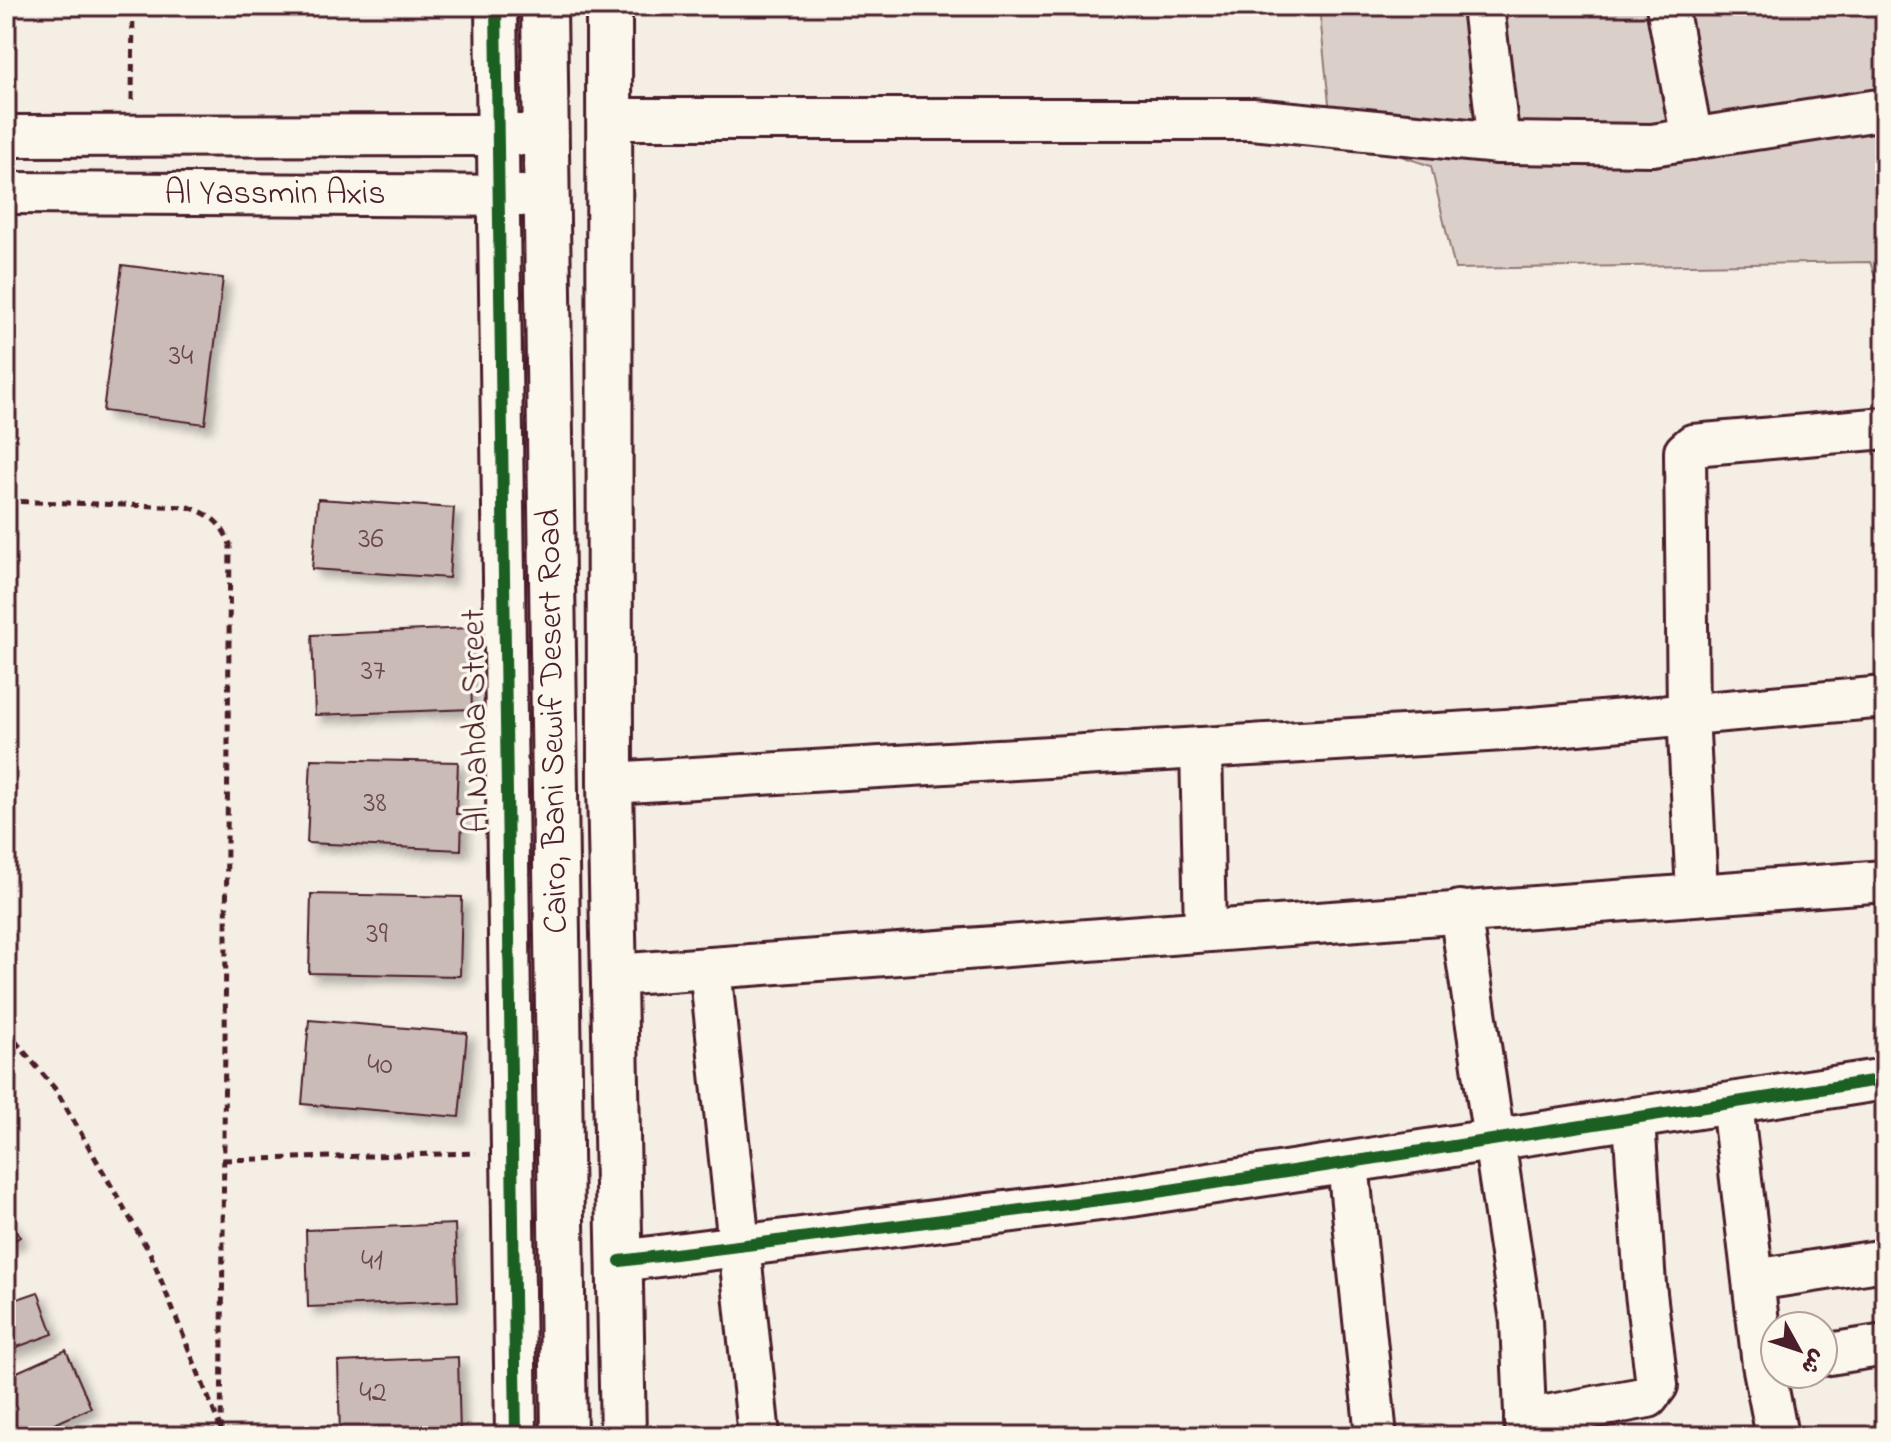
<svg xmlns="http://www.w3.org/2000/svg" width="1891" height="1442" font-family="'Indie Flower','Playpen Sans Arabic',sans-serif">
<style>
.green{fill:#dbd0c9;stroke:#92787a;stroke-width:2}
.building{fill:#cabbb6;stroke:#4a1f2b;stroke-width:2;filter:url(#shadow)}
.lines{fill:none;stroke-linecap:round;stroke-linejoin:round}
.minor-casing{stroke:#4a1f2b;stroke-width:46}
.major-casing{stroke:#4a1f2b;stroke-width:50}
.path{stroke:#4a1f2b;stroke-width:5;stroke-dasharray:8 6;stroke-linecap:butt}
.minor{stroke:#fbf7ec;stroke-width:40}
.major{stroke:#fbf7ec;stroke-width:44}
.cycleway-casing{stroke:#fbf7ec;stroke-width:17}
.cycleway{stroke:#1b5e20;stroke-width:12}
.labels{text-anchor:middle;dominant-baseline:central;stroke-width:7;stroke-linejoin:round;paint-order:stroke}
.number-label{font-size:30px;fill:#6a464e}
.street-label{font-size:34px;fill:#4a1f2b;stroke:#fbf7ec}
</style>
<defs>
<filter id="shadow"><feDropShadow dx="7" dy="7" stdDeviation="4" flood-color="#0004"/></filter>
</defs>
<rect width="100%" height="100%" fill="#f4eee4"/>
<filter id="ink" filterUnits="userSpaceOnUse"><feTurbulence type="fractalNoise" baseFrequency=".0125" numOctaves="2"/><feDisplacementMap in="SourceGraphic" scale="16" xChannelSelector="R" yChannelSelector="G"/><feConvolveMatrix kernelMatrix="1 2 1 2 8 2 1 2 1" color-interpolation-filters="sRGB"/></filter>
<g filter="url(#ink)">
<path class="green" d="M1319 6H1885V303L1870 262 1455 269 1431 166 1332 133Z"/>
<g class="building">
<path d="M122 265 223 278 205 424 103 411Z"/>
<path d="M318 499 454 508 449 578 312 569Z"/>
<path d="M469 628 472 709 315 715 312 635Z"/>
<path d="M311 759 458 762 456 814H462L461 850 307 843Z"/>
<path d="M311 894 462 897 460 976 309 973Z"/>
<path d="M309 1020 467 1033 459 1117 302 1104Z"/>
<path d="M6 1215 20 1237 6 1246Z"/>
<path d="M455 1224 458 1301 308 1307 306 1230Z"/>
<path d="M38 1292 53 1334 6 1351V1303Z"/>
<path d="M66 1350 91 1408 27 1436H6V1377Z"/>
<path d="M458 1357 460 1436H340L338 1362Z"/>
</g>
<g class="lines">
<g class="minor-casing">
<g id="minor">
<path d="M496 6 516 1436"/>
<path d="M1483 6 1499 143"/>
<path d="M1667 6 1692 139"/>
<path d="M608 119H1252L1499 143 1652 145 1885 109"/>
<path d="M6 136 523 135"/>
<path d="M6 193 522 196"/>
<path d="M1201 748 1205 930"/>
<path d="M610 783 1521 729 1885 697"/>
<path d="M1697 893 1688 713 1685 452 1693 445 1885 428"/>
<path d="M1460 911 1521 1321 1526 1436"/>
<path d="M710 968 759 1436"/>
<path d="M615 975 1885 881"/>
<path d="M1732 1104 1763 1364 1777 1436"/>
<path d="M1348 1164 1376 1436"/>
<path d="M620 1261 1131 1196 1885 1079"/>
<path d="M1755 1280 1885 1260"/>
<path d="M1823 1355 1885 1345"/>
<path d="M1525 1420 1648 1397 1657 1385 1645 1285 1634 1120"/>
</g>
</g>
<g class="major-casing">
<g id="major">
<path d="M544 6 564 1436"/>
<path d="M609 6 610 783 623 1436"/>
</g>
</g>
<g class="path">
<path d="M132 100 133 6"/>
<path d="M6 501 188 507C211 514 221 523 230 544L221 1436"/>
<path d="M6 1030 56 1090 150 1253 221 1429 191 1436"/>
<path d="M224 1160 476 1153"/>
</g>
<use href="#minor" class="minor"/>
<use href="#major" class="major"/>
<g class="cycleway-casing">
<g id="cycleway">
<path d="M496 6 516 1436"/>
<path d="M620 1261 1131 1196 1885 1079"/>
</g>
</g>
<use href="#cycleway" class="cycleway"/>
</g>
</g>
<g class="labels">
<g class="number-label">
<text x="181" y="357">34</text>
<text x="371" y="540">36</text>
<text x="373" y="672">37</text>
<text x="375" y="804">38</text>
<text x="377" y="935">39</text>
<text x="380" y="1066">40</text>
<text x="372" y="1262">41</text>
<text x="373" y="1394">42</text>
</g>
<g class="street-label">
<text x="275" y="195">Al Yassmin Axis</text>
<text transform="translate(477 721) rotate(-91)">Al Nahda Street</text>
<text transform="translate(554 721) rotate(-91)">Cairo, Bani Sewif Desert Road</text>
</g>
</g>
<rect width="1891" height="1442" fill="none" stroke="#fbf7ec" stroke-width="32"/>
<rect x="16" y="16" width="1859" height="1410" fill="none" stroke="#4a1f2b" stroke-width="3" filter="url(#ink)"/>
<g transform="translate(1799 1350) rotate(130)"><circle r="38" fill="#fbf7ec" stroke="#b4a19f" stroke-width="2"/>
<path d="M0-6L14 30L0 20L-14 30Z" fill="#4a1f2b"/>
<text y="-12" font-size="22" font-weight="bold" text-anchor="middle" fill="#4a1f2b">ش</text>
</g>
</svg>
